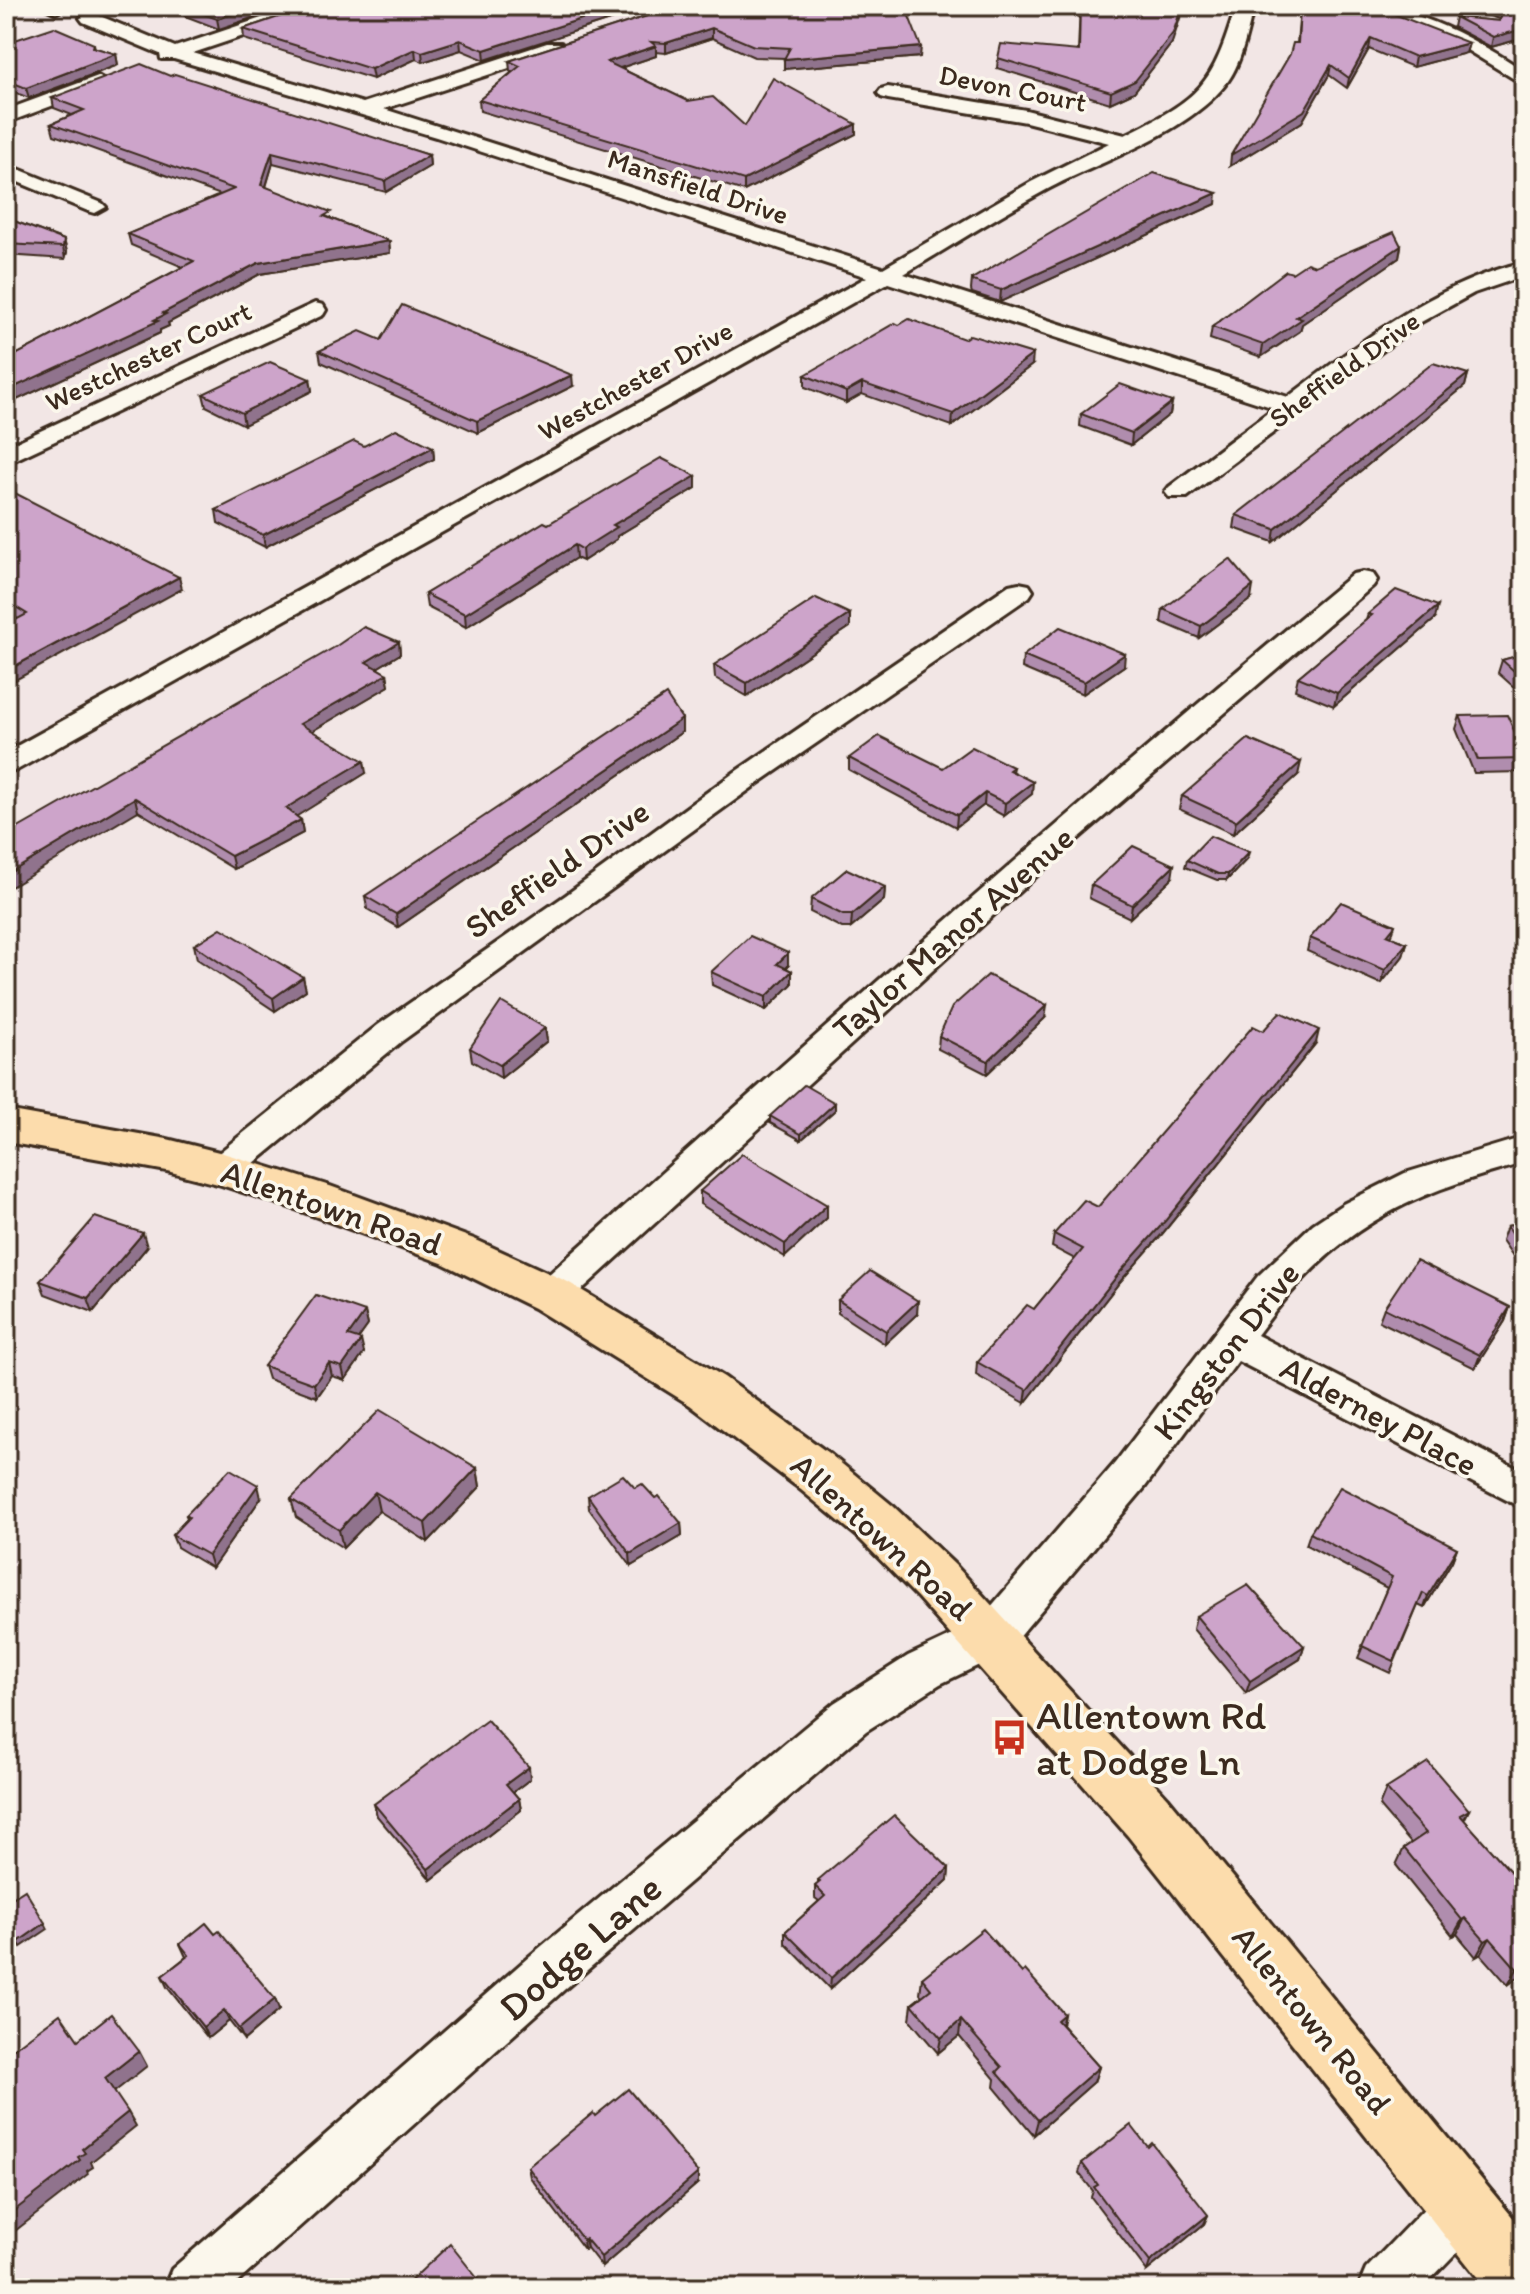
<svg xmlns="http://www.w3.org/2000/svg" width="1530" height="2294" font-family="Itim,sans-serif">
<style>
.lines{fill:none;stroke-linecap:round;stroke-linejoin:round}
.minor-casing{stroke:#3b2a1e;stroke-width:6}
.primary-casing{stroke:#3b2a1e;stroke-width:6}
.minor{fill:#fbf7ec;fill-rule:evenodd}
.primary{fill:#fcdcac;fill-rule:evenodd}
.wall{fill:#b08dae;stroke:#3b2a1e;stroke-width:2}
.shaded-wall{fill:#90738d;stroke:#3b2a1e;stroke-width:2}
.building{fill:#cda4ca;stroke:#3b2a1e;stroke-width:2}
.labels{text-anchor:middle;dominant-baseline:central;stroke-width:7;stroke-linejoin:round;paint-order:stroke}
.far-street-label{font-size:28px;fill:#3b2a1e;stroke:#fbf7ec}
.street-label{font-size:34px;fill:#3b2a1e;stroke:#fbf7ec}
.near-poi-label{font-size:40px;fill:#3b2a1e;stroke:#fbf7ec;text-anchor:start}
.near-street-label{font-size:40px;fill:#3b2a1e;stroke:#fbf7ec}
</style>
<rect width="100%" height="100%" fill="#f2e6e5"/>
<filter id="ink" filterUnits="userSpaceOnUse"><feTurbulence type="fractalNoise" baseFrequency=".0125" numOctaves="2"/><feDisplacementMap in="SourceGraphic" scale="16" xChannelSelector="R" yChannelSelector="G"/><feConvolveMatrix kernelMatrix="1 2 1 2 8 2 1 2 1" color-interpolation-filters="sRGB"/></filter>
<g filter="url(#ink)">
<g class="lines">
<defs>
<g id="minor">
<polygon points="41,6 64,6 65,8 56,13"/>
<path d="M297,6H324L321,10L193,53L363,103L547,43H561L563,47L561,51L384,109L883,268L1031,182L1109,143L1026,122L888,99L881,97L878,93L881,89L888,87L1026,110L1125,135C1201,97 1212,87 1236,6H1254C1247,30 1243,60 1228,81C1190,133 1102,160 1046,190C998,216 951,246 904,274L1288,397C1362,341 1432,285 1524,262V276L1474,293L1421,322L1187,497H1169L1165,492L1169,487L1274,408L888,283L17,770L6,773V752L867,277L436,137L174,59H161L160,54L83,22L80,18L89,13L95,14L175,47Z"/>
<path d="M1361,6C1416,6 1479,41 1524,71V85L1467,50L1364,10Z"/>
<polygon points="98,76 108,82 105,86 6,123 6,110"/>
<polygon points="6,164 102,203 106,207 95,213 88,211 6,177"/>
<polygon points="315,303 323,305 326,310 323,315 6,464 6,447"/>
<path d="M1363,572L1373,574L1377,580L1373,586L1065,850L565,1305L551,1310L537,1305L532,1295L537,1285C806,1043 1075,804 1353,574Z"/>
<polygon points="1019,583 1029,585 1033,591 1029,597 757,784 402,1041 236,1178 223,1182 210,1178 205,1169 210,1160 378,1025 566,895 735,772 1009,585"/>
<path d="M1524,1137V1163C1399,1197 1335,1229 1257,1335L1524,1472V1509L1238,1361L1145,1487L1006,1652L940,1684L866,1731L565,1989L231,2288H164L172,2269L531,1955L834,1703L908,1656L976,1624L1115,1463L1258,1276L1313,1224L1343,1204L1405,1173Z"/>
<polygon points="1463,2181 1482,2188 1489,2207 1482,2226 1422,2288 1358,2288 1366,2269 1444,2188"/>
</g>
<polygon id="primary" points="6,1110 167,1139 223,1153 330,1186 474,1239 568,1282 724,1377 831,1455 893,1506 956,1566 1168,1798 1524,2231 1524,2288 1486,2288 1128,1836 918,1598 857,1536 795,1485 690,1405 534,1308 442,1263 298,1210 218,1184 167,1171 6,1142"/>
</defs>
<use href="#minor" class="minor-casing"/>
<use href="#primary" class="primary-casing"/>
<use href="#minor" class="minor"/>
<use href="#primary" class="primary"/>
</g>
<g class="wall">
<polygon points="171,6 288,6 219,29 172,11"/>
<polygon points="311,6 653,6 485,60 461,50 423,62 416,59 373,79 244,39 243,29"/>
<polygon points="678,6 920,57 784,69 785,58 754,57 712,38 666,53 656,52 656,56 620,68 688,101 745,126 856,124 856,134 744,191 480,111 479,100 512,72 510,71 509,61"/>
<polygon points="1080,6 1172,43 1134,92 1110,103 997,68 998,58 1078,51"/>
<polygon points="1459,6 1524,6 1524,38 1491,47 1453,27 1455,17 1499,21 1499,19"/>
<polygon points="1300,10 1469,43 1466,53 1413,67 1369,49 1347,88 1329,75 1302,122 1230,166 1297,43"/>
<polygon points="6,43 94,44 95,48 116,54 118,65 29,98 6,89"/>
<polygon points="170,76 429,155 430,166 386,192 273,163 266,187 332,219 389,241 390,253 260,274 168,323 169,326 160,330 160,333 6,405 6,360 183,267 131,245 128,234 221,195 54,135 51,124 72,115 54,108 52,98"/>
<polygon points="1216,204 1000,302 972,293 971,290 972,279"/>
<polygon points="6,218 64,240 67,252 65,259 6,255"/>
<polygon points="1401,246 1399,258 1302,324 1300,331 1261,357 1210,339 1212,327 1292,273 1315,266"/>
<polygon points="381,340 573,386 478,433 321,362 319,351"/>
<polygon points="1032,365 952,426 862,394 846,403 805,387 805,375"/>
<polygon points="1468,374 1465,386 1273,542 1234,528 1236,515"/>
<polygon points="310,379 312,391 244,425 206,406 203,394"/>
<polygon points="1172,402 1170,414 1131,445 1080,426 1081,414"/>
<polygon points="433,447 434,459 265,547 218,523 216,510"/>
<polygon points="696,476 696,488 617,536 617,539 583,561 576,558 466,627 427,607 425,594 548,524"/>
<polygon points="6,490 182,589 18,619 6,611"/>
<polygon points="1524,545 1524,567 1514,563 1517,552"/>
<polygon points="1251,599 1199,638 1161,622 1163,609"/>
<polygon points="850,614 850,627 747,696 715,678 714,665"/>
<polygon points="1368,614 1435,619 1334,706 1295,690 1298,677 1366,620"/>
<polygon points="399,642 400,654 377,668 387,674 389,686 312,731 366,773 296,816 301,820 303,833 234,869 138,811 6,835"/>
<polygon points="1524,654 1524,696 1498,673 1502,660"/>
<polygon points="1023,656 1124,666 1083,694 1022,668"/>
<polygon points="1460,716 1524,752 1523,772 1474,773 1456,729"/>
<polygon points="682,719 682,732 398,927 367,909 365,896"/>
<polygon points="849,758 943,768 1013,767 1012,772 1032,794 1004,816 984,805 956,827 849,770"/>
<polygon points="1298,775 1233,834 1179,809 1182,796"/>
<polygon points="1247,859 1227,880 1217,880 1185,867 1187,860"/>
<polygon points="1172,878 1130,918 1089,898 1091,885"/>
<polygon points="885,887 884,900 851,928 842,928 810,912 811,899"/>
<polygon points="1392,937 1407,943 1403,956 1381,984 1307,951 1310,938"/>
<polygon points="194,945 303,977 306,990 275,1011 197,959"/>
<polygon points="788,966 786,968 792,971 792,984 766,1010 712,985 711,972"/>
<polygon points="1045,1018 987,1074 938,1049 939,1036"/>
<polygon points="545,1028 547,1041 501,1078 472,1061 470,1048"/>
<polygon points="1263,1031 1316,1043 1163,1233 1119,1283 1025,1403 976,1375 977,1362 1034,1309 1075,1259 1052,1247 1054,1234 1098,1207"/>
<polygon points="835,1103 835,1110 801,1140 770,1123 770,1116"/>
<polygon points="700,1191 827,1205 827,1218 785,1257 700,1204"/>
<polygon points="1524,1223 1524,1272 1502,1240 1507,1226"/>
<polygon points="147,1247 93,1312 45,1294 40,1281"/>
<polygon points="838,1300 917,1314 885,1344 838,1313"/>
<polygon points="1510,1307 1505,1321 1475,1368 1379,1321 1384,1308"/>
<polygon points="365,1312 368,1325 358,1339 364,1353 345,1380 332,1376 317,1397 268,1379 264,1366"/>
<polygon points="477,1468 480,1487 428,1542 379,1511 343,1548 296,1517 291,1499"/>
<polygon points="588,1496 655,1498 681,1523 682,1536 631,1566 589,1509"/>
<polygon points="261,1498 212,1568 177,1547 172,1535 187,1519 186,1515"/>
<polygon points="1310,1533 1457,1548 1452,1561 1424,1608 1418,1605 1390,1673 1358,1658 1387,1588 1306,1545"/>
<polygon points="1196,1616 1304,1646 1300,1659 1246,1693 1193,1629"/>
<polygon points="530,1779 513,1792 519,1799 521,1810 431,1880 377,1816 374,1804"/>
<polygon points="1386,1789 1469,1810 1464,1820 1524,1887 1524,1973 1508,1985 1481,1954 1476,1957 1457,1934 1453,1936 1396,1865 1404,1848 1411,1843 1379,1806"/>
<polygon points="949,1868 948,1880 830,1989 785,1943 785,1932 819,1901 815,1898 815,1886 818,1884 818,1880"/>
<polygon points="215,1934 275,1999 279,2010 244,2040 229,2021 208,2038 167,1987 162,1976 186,1957 180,1944"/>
<polygon points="1022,1973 1064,2014 1062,2025 1099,2067 1094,2082 1034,2135 994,2087 995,2079 959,2036 938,2053 910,2020 912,2004 922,1996 920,1994 922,1978"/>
<polygon points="595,2116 698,2183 602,2267 587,2248 584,2249 530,2177 528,2167"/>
<polygon points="1148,2147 1208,2215 1204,2224 1147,2271 1091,2197 1093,2191 1079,2173 1082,2163"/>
</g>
<g class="shaded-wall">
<polygon points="257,6 288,6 219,29 217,19"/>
<polygon points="622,6 653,6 485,60 484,50"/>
<polygon points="1182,6 1184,6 1172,43 1134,92 1110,103 1111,92"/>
<polygon points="712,28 712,38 666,53 666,43"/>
<polygon points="1524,29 1524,38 1491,47 1493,37"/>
<polygon points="1371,38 1369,49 1347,88 1349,78"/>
<polygon points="460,40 461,50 423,62 422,52"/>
<polygon points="1469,43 1466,53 1413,67 1415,57"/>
<polygon points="656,46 656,56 608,72 607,62"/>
<polygon points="921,47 920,57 784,69 784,59"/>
<polygon points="415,49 416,59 373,79 371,69"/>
<polygon points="116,54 118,65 29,98 26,88"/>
<polygon points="1331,65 1329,75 1302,122 1230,166 1231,155"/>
<polygon points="856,124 856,134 744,191 744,180"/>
<polygon points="272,152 273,163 263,196 261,185"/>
<polygon points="429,155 430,166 386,192 385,181"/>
<polygon points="1217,193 1216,204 1000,302 1001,290"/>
<polygon points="64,240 67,252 65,259 63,247"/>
<polygon points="389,241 390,253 260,274 168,323 169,326 160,330 160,333 6,405 6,391 154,320 163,313 258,263"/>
<polygon points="1401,246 1399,258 1302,324 1300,331 1261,357 1263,345 1296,317"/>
<polygon points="1033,354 1032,365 952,426 953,414"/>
<polygon points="1468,374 1465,386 1273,542 1275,529"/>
<polygon points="572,375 573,386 478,433 477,421"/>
<polygon points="310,379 312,391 244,425 242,413"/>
<polygon points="862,383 862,394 846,403 846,392"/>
<polygon points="1172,402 1170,414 1131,445 1132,433"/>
<polygon points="433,447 434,459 265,547 263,535"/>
<polygon points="696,476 696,488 617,536 617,539 583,561 582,549 613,525"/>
<polygon points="575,545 576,558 466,627 465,614"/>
<polygon points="179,577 182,589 6,685 6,671"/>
<polygon points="1253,586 1251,599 1199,638 1201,626"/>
<polygon points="1438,606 1435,619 1334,706 1337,693"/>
<polygon points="850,614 850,627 747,696 747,683"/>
<polygon points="399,642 400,654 367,674 366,662"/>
<polygon points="1125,654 1124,666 1083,694 1084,682"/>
<polygon points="387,674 389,686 302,737 300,724"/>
<polygon points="682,719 682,732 398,927 396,914"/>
<polygon points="364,761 366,773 289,821 286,808"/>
<polygon points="1301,762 1298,775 1233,834 1236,821"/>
<polygon points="1033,782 1032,794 1004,816 1005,803"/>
<polygon points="985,793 984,805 956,827 957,815"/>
<polygon points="135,798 138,811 6,890 6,875"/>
<polygon points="301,820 303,833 234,869 231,856"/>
<polygon points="1249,852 1247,859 1227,880 1228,874"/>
<polygon points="1174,865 1172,878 1130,918 1132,905"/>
<polygon points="885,887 884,900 851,928 852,915"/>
<polygon points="1395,925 1391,938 1387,935"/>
<polygon points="1407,943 1403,956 1381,984 1385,970"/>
<polygon points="788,953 788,966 777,977 777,964"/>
<polygon points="792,971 792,984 766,1010 766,997"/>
<polygon points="303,977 306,990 275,1011 273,998"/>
<polygon points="1047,1005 1045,1018 987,1074 988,1061"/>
<polygon points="545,1028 547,1041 501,1078 500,1065"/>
<polygon points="1319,1030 1316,1043 1163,1233 1119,1283 1025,1403 1027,1390 1121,1271"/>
<polygon points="835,1103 835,1110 801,1140 801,1134"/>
<polygon points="827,1205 827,1218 785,1257 785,1244"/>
<polygon points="143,1233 147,1247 93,1312 88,1298"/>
<polygon points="918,1301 917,1314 885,1344 886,1331"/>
<polygon points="1510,1307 1505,1321 1475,1368 1480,1355"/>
<polygon points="365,1312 368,1325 351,1349 348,1336"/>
<polygon points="361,1340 364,1353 345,1380 342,1367"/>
<polygon points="329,1363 332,1376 317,1397 314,1384"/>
<polygon points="477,1468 480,1487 428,1542 425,1523"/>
<polygon points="258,1485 261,1498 212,1568 208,1555"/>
<polygon points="375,1492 379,1511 343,1548 339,1530"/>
<polygon points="681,1523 682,1536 631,1566 630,1554"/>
<polygon points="1457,1548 1452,1561 1424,1608 1428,1596"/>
<polygon points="1304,1646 1300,1659 1246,1693 1250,1681"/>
<polygon points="529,1767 530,1779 508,1796 506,1784"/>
<polygon points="519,1799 521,1810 431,1880 428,1869"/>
<polygon points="1469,1810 1460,1827 1460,1815"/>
<polygon points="949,1868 948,1880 830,1989 831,1978"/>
<polygon points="1465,1918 1457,1934 1453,1936 1462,1920"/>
<polygon points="45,1923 48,1929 21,1947 18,1942"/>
<polygon points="16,1938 19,1944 6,1952 6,1944"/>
<polygon points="1490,1938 1481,1954 1476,1957 1485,1941"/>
<polygon points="1524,1963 1524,1973 1508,1985 1517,1969"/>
<polygon points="275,1999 279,2010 244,2040 239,2029"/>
<polygon points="224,2010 229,2021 208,2038 203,2027"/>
<polygon points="1064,2014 1060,2030 1057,2020"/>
<polygon points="961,2020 959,2036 938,2053 941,2038"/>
<polygon points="139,2051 147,2066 113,2093 105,2078"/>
<polygon points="1099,2067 1094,2082 1034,2135 1038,2120"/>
<polygon points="128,2112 136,2126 91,2162 93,2167 87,2171 88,2174 6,2238 6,2217 78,2157 82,2149"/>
<polygon points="698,2173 698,2183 602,2267 601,2257"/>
<polygon points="1208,2215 1204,2224 1147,2271 1150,2262"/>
<polygon points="585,2238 587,2248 584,2249 583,2240"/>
</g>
<g class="building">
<polygon points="182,6 257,6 217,19"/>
<polygon points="311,6 622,6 484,50 460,40 422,52 415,49 371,69 243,29"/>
<polygon points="678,6 905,6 921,47 784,59 790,48 754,46 712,28 666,43 651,42 656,46 607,62 688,101 713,97 745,126 773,78 856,124 744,180 479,100 520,66 509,61"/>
<polygon points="1080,6 1182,6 1173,33 1135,81 1111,92 998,58 1001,44 1079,51"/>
<polygon points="1303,6 1389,12 1469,43 1415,57 1371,38 1349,78 1331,65 1304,111 1231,155 1290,54 1293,43 1298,43 1300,10 1303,10"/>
<polygon points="1492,6 1524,6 1524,29 1493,37 1455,17 1499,21 1502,9"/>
<polygon points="54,27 94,44 93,47 116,54 26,88 6,80 6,43"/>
<polygon points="141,64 170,76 175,74 429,155 385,181 272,152 261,185 331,212 324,216 389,241 258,263 163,313 166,314 154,320 158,321 6,391 6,360 194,261 128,234 234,189 51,124 84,110 52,98"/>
<polygon points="1154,173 1217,193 1001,290 973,281 972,279"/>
<polygon points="6,218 64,240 63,247 6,244"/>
<polygon points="1394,232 1401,246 1296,317 1302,319 1263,345 1212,327 1286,271 1292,273 1307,263 1315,266"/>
<polygon points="402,305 572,375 477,421 319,351 360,331 381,340"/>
<polygon points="909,319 964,339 970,335 1033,354 953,414 862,383 846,392 805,375 895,323 899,325"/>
<polygon points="270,362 310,379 242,413 203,394"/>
<polygon points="1433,363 1468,374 1275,529 1236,515"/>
<polygon points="1120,384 1172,402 1132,433 1081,414"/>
<polygon points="396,429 433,447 263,535 216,510 354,441 364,446"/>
<polygon points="661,458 696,476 613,525 617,527 582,549 575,545 465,614 425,594 544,522 548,524"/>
<polygon points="7,489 179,577 6,671 6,625 27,614 6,601 6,490"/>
<polygon points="1524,545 1524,554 1517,552"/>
<polygon points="1230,559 1253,586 1201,626 1163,609"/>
<polygon points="1396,590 1438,606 1337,693 1298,677 1372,615 1368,614"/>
<polygon points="816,598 850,614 747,683 714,665"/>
<polygon points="364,627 399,642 366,662 387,674 300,724 364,761 286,808 301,820 231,856 135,798 6,875 6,835 335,647"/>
<polygon points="1060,627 1125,654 1084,682 1023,656"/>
<polygon points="1524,654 1524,680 1502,660"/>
<polygon points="666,695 682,719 396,914 365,896"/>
<polygon points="1507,715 1524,752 1524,759 1478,760 1460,716"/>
<polygon points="879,736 943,768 972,747 1013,767 1009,770 1033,782 1005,803 985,793 957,815 849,758"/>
<polygon points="1248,739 1301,762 1236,821 1182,796"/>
<polygon points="1210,836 1249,852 1228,874 1218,874 1187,860"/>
<polygon points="1133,846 1174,865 1132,905 1091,885"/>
<polygon points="847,869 885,887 852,915 843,915 811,899"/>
<polygon points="1341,902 1395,925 1387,935 1407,943 1385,970 1310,938"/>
<polygon points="221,928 303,977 273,998 194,945"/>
<polygon points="750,936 788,953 777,964 792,971 766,997 711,972"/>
<polygon points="988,975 1047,1005 988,1061 939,1036 952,1007"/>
<polygon points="501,1002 545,1028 500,1065 470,1048"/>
<polygon points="1280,1012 1319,1030 1166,1220 1121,1271 1027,1390 977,1362 1027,1305 1034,1309 1083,1249 1054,1234 1084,1200 1098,1207 1253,1026 1263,1031"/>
<polygon points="804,1085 835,1103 801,1134 770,1116"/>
<polygon points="742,1154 827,1205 785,1244 700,1191"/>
<polygon points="95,1217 143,1233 88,1298 40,1281"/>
<polygon points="1524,1223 1524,1251 1507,1226"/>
<polygon points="1416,1260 1510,1307 1480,1355 1384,1308"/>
<polygon points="870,1271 918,1301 886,1331 838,1300"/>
<polygon points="316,1295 365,1312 348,1336 361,1340 342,1367 329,1363 314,1384 264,1366"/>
<polygon points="380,1410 477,1468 425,1523 375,1492 339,1530 291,1499"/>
<polygon points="230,1469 258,1485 208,1555 172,1535 189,1517 186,1515"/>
<polygon points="623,1475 635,1488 642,1484 655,1498 659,1496 681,1523 630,1554 588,1496"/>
<polygon points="1340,1487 1457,1548 1428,1596 1423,1593 1394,1661 1362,1646 1392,1577 1310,1533"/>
<polygon points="1248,1585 1304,1646 1250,1681 1196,1616"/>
<polygon points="487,1720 529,1767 506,1784 519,1799 428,1869 374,1804"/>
<polygon points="1428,1762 1469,1810 1460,1815 1524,1887 1524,1963 1517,1969 1490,1938 1485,1941 1465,1918 1462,1920 1404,1848 1426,1833 1386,1789"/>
<polygon points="894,1815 949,1868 831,1978 785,1932 825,1896 815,1886 820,1882 818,1880"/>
<polygon points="25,1890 45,1923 18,1942 16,1938 6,1944 6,1902"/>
<polygon points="206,1923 215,1934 219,1931 275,1999 239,2029 224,2010 203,2027 162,1976 189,1955 180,1944"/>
<polygon points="983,1929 1022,1973 1025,1970 1064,2014 1057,2020 1099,2067 1038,2120 997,2072 1002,2067 961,2020 941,2038 912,2004 931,1989 922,1978"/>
<polygon points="60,2014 78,2040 111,2014 139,2051 105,2078 128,2112 82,2149 85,2153 78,2157 80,2160 6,2217 6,2114 14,2108 6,2097 6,2054"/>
<polygon points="628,2089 698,2173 601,2257 585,2238 583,2240 528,2167 593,2113 595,2116"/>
<polygon points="1131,2125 1148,2147 1152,2143 1208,2215 1150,2262 1094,2187 1098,2185 1082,2163"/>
<polygon points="450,2244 485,2288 403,2288"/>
</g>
</g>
<defs>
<symbol id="bus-bare" viewBox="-9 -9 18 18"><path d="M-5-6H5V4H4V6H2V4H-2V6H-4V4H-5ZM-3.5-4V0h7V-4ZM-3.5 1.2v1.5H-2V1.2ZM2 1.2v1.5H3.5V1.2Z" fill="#c8321e" stroke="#fbf7ec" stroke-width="2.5" paint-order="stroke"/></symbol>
</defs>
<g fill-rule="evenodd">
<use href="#bus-bare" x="984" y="1712" width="51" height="51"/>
</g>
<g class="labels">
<g class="far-street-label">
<text transform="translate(1013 88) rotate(11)">Devon Court</text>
<text transform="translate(698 186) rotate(18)">Mansfield Drive</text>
<text transform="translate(148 356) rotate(-25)">Westchester Court</text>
<text transform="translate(1344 369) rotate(-36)">Sheffield Drive</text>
<text transform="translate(635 380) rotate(-29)">Westchester Drive</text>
</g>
<g class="street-label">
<text transform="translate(557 869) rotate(-35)">Sheffield Drive</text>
<text transform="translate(953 933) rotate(-41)">Taylor Manor Avenue</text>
<text transform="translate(332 1208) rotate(19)">Allentown Road</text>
<text transform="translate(1226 1351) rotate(-52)">Kingston Drive</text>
<text transform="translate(1379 1416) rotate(28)">Alderney Place</text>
<text transform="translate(882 1537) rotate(42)">Allentown Road</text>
<text transform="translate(1312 2020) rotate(51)">Allentown Road</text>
</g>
<g class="near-poi-label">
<text x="1036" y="1715">Allentown Rd<tspan x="1036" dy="46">at Dodge Ln</tspan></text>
</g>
<g class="near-street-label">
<text transform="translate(580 1947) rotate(-41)">Dodge Lane</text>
</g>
</g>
<rect width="1530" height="2294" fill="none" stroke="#fbf7ec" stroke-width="32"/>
<rect x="16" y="16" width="1498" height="2262" fill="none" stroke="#3b2a1e" stroke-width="3" filter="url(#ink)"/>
</svg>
